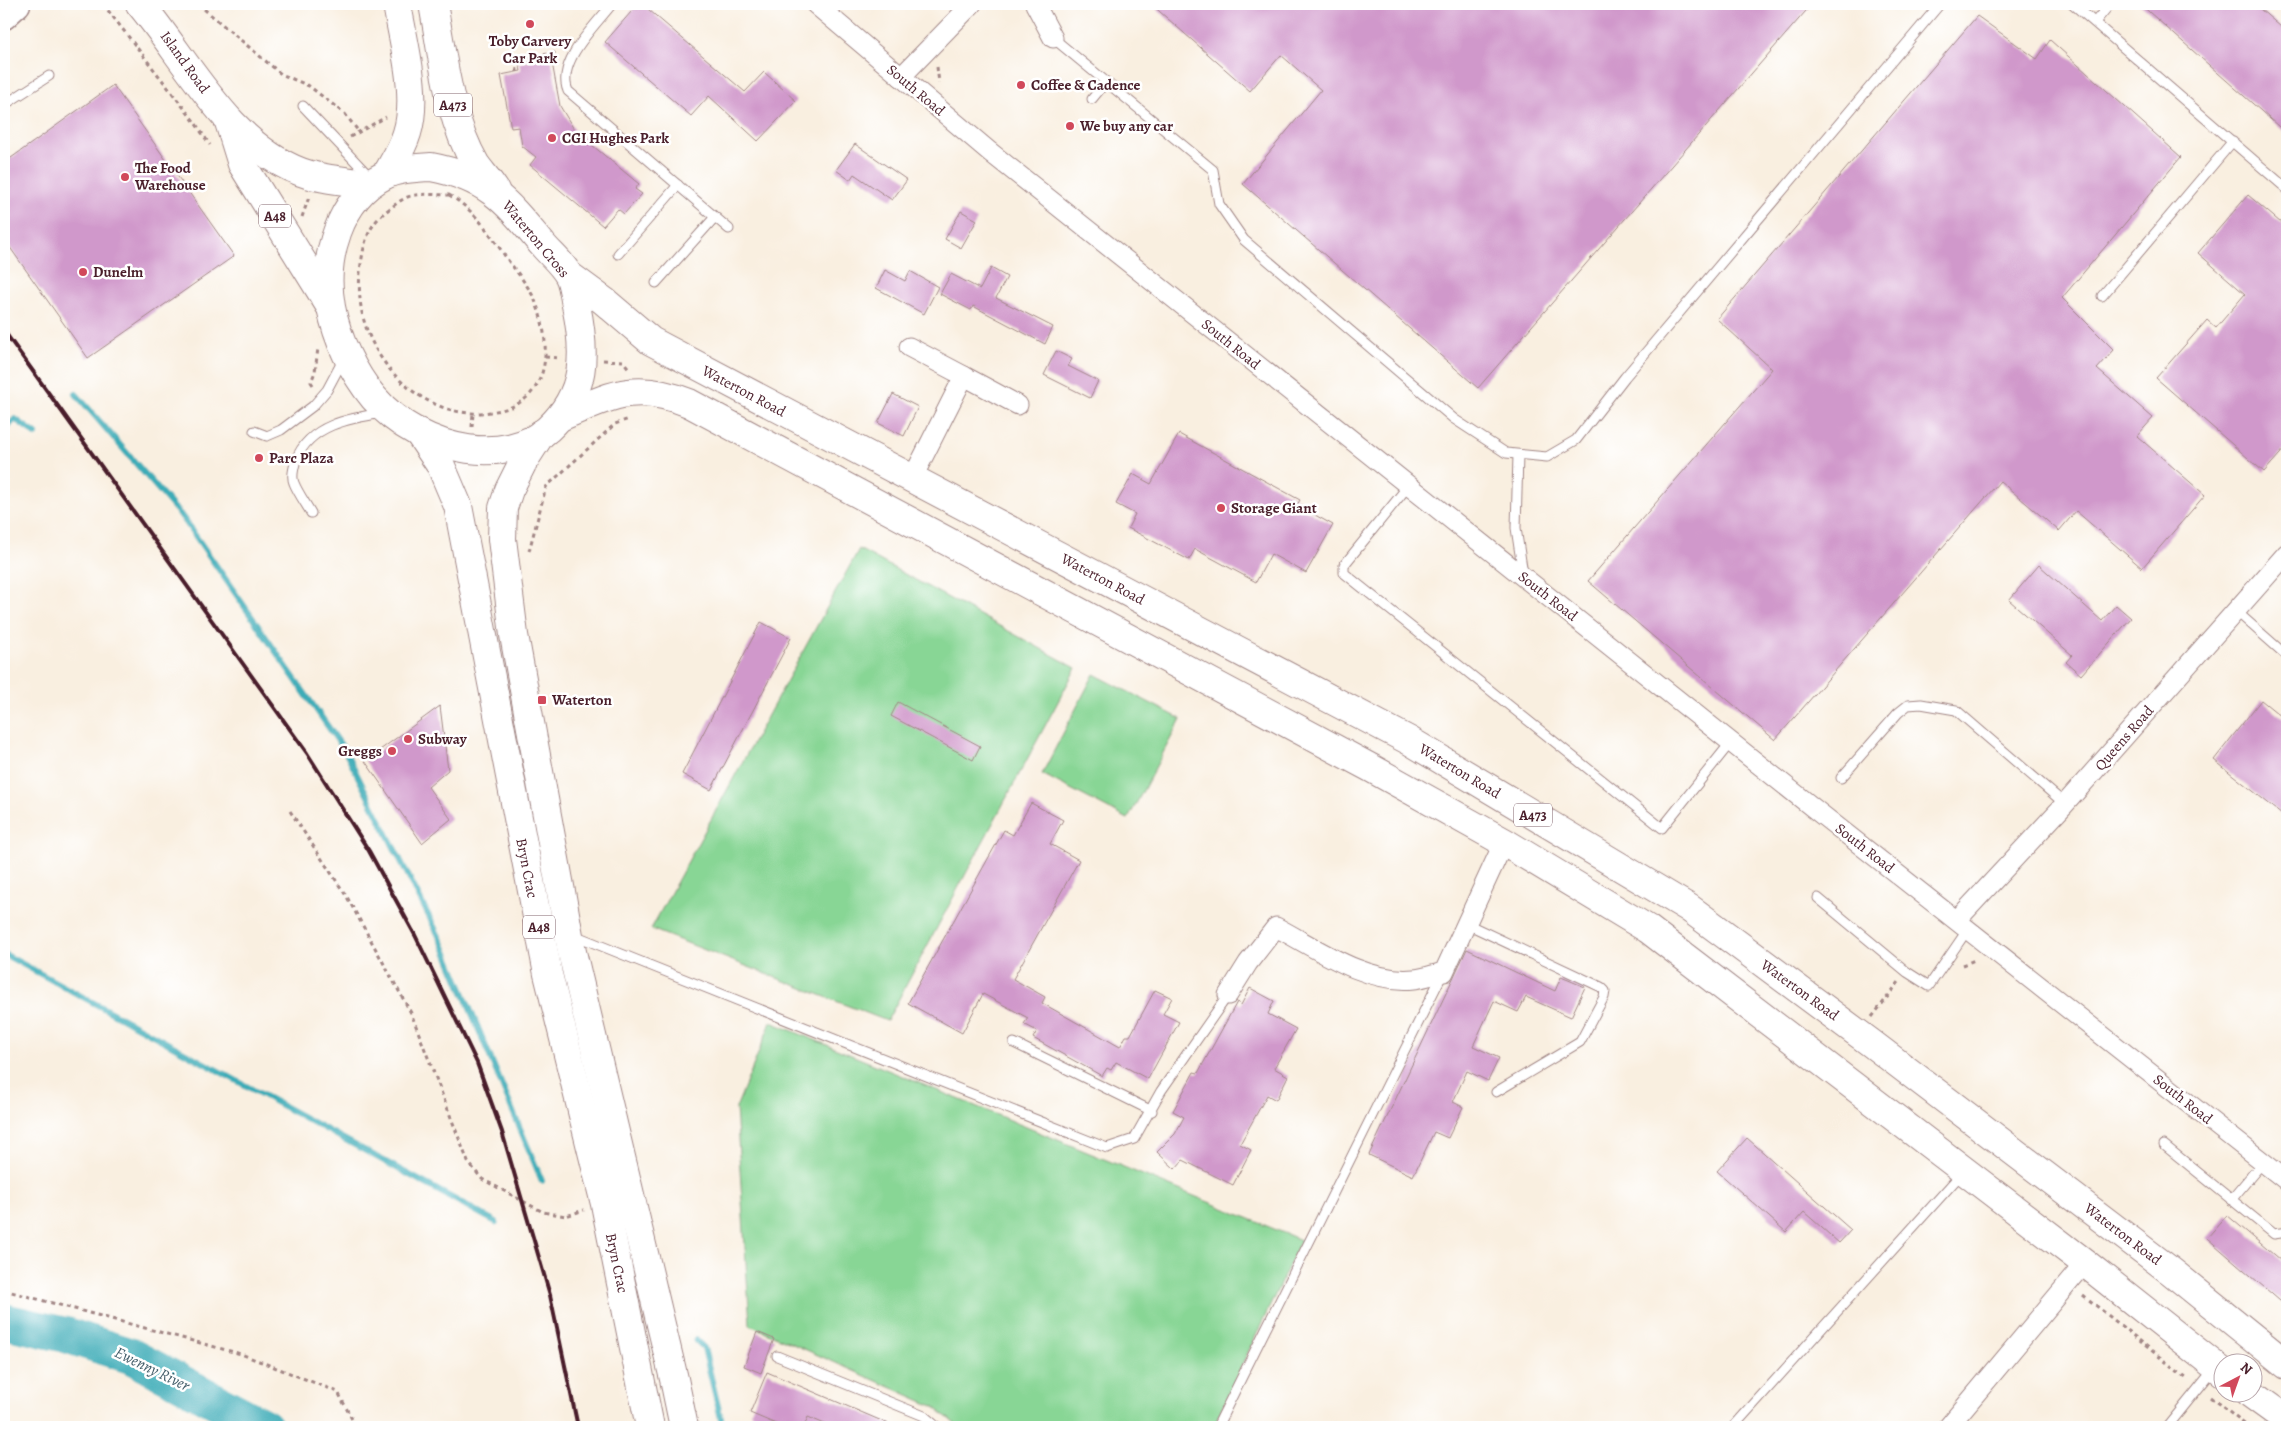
<svg xmlns="http://www.w3.org/2000/svg" width="2291" height="1431" font-family="Alegreya,serif">
<style>
.green{fill:#88d695;stroke:#697a60}
.lines{fill:none;stroke-linecap:round;stroke-linejoin:round}
.stream{stroke:#3cacb7;stroke-width:6}
.river{stroke:#3cacb7;stroke-width:36}
.building{fill:#d098cb}
.lane-casing{stroke:#a28786;stroke-width:11}
.street-casing{stroke:#a28786;stroke-width:21}
.secondary-casing{stroke:#a28786;stroke-width:29}
.primary-casing{stroke:#a28786;stroke-width:30}
.path{stroke:#a28786;stroke-width:3;stroke-dasharray:4 4;stroke-linecap:butt}
.lane{stroke:#fff;stroke-width:9}
.street{stroke:#fff;stroke-width:19}
.secondary{stroke:#fff;stroke-width:26}
.primary{stroke:#fff;stroke-width:28}
.rail{stroke:#4a1f2b;stroke-width:4}
.poi-dot{fill:#d1495b;stroke:#fff;stroke-width:2}
.labels{text-anchor:middle;dominant-baseline:central;stroke-width:5;stroke-linejoin:round;paint-order:stroke}
.shield{fill:#fff;stroke:#80626b;stroke-width:1}
.shield-label{font-size:14px;font-weight:bold;fill:#4a1f2b}
.poi-label{font-size:15px;font-weight:bold;fill:#4a1f2b;stroke:#fff;text-anchor:start}
.street-label{font-size:15px;fill:#4a1f2b;stroke:#fff}
.water-label{font-size:16px;font-style:italic;fill:#445e6a;stroke:#fff}
</style>
<rect width="100%" height="100%" fill="#fff"/>
<filter id="ink" filterUnits="userSpaceOnUse"><feTurbulence type="fractalNoise" baseFrequency=".02" numOctaves="2"/><feDisplacementMap in="SourceGraphic" scale="10" xChannelSelector="R" yChannelSelector="G"/><feConvolveMatrix kernelMatrix="1 2 1 2 8 2 1 2 1" color-interpolation-filters="sRGB"/></filter>
<filter id="wash" filterUnits="userSpaceOnUse"><feTurbulence type="fractalNoise" baseFrequency=".0096" numOctaves="4" result="noise"/><feDisplacementMap in="SourceGraphic" scale="20" xChannelSelector="R" yChannelSelector="G"/><feGaussianBlur stdDeviation="1.12" result="paint"/><feColorMatrix in="noise" values="0 0 0 0 0 0 0 0 0 0 0 0 0 0 0 0 0 1.4 0 .05"/><feComposite in="paint" operator="in"/></filter>
<g filter="url(#wash)">
<rect width="100%" height="100%" fill="#f9efe0"/>
<g class="green">
<polygon points="859,549 1076,668 887,1021 651,929"/>
<polygon points="1094,674 1181,719 1128,819 1042,774"/>
<polygon points="771,1022 1301,1240 1213,1427 959,1427 933,1406 750,1325 736,1108"/>
</g>
<g class="lines">
<g class="stream">
<polyline points="76,394 183,518 345,751 443,944 542,1181"/>
<polyline points="4,431 15,419 36,434"/>
<polyline points="4,954 496,1222"/>
<polyline points="696,1340 704,1348 723,1427"/>
</g>
<polyline class="river" points="4,1321 66,1335 131,1356 265,1427"/>
</g>
<g id="blocks">
<g class="building">
<polygon points="638,4 642,4 745,92 764,72 796,101 758,141 709,96 691,116 605,42"/>
<polygon points="1151,4 1812,4 1478,388 1243,184 1321,90 1281,55 1250,91"/>
<polygon points="2140,4 2254,4 2287,32 2287,134"/>
<polygon points="1977,16 2037,59 2050,40 2181,157 2062,298 2114,350 2097,369 2153,418 2137,436 2205,495 2142,568 2076,511 2059,531 2000,481 1775,740 1588,581 1772,369 1717,319"/>
<polygon points="551,57 560,106 575,131 639,184 635,189 642,194 624,214 618,209 603,226 530,165 536,157 522,146 519,127 511,128 501,75 521,71 519,63"/>
<polygon points="113,85 234,256 88,358 4,239 4,163"/>
<polygon points="855,144 907,180 892,200 854,174 850,180 836,170"/>
<polygon points="2248,195 2287,228 2287,446 2264,472 2156,378 2207,320 2216,328 2245,294 2198,253"/>
<polygon points="961,211 977,220 961,248 945,239"/>
<polygon points="991,268 1007,277 996,298 1053,327 1045,344 973,306 971,310 940,294 951,274 980,289"/>
<polygon points="885,270 905,281 910,271 938,287 924,314 876,288"/>
<polygon points="1056,351 1072,359 1068,366 1098,381 1090,398 1044,375"/>
<polygon points="893,394 918,407 904,436 878,423"/>
<polygon points="1179,434 1300,500 1297,505 1333,525 1306,573 1271,554 1256,582 1195,549 1189,560 1128,528 1135,514 1116,504 1133,474 1151,484"/>
<polygon points="2039,565 2102,621 2116,605 2131,618 2081,675 2066,662 2072,655 2009,600"/>
<polygon points="761,622 791,638 711,790 682,774"/>
<polygon points="2261,700 2287,721 2287,818 2214,760"/>
<polygon points="898,702 980,746 973,760 891,716"/>
<polygon points="440,706 448,770 428,787 451,819 422,843 365,761"/>
<polygon points="1031,803 1063,820 1050,844 1079,860 1013,979 1045,997 1042,1003 1120,1047 1126,1036 1130,1036 1155,990 1172,998 1163,1014 1179,1022 1148,1079 1116,1062 1111,1070 1107,1068 1102,1076 1033,1038 1037,1031 1024,1024 1028,1018 983,994 962,1033 908,1003 1004,830 1013,835"/>
<polygon points="1467,949 1555,991 1561,977 1585,987 1571,1017 1526,997 1518,1012 1494,1001 1473,1046 1499,1058 1488,1081 1467,1071 1453,1102 1463,1107 1448,1138 1434,1132 1413,1176 1369,1155"/>
<polygon points="1250,988 1274,1001 1268,1014 1296,1029 1274,1068 1288,1076 1276,1100 1267,1095 1240,1144 1251,1150 1233,1185 1183,1160 1175,1169 1157,1152 1175,1134 1184,1117 1173,1111 1194,1072 1198,1073 1237,1002 1241,1005"/>
<polygon points="1747,1138 1851,1230 1839,1243 1804,1212 1786,1232 1717,1171"/>
<polygon points="2227,1215 2287,1266 2287,1307 2207,1238"/>
<polygon points="757,1332 774,1339 761,1373 744,1366"/>
<polygon points="767,1372 896,1427 832,1427 808,1417 804,1427 783,1427 750,1413"/>
</g>
</g>
</g>
<g filter="url(#ink)">
<use href="#blocks" fill-opacity="0" stroke="#a28786" stroke-width="1"/>
<g class="lines">
<defs>
<g id="lane">
<path d="M612,4C595,26 556,62 568,91L729,229"/>
<polyline points="2073,4 2287,189"/>
<polyline points="2095,22 2110,4"/>
<polyline points="1053,38 1213,170 1219,204 1244,240 1454,419 1506,453 1547,457 1576,440 1625,377 1940,4"/>
<polyline points="1092,99 1106,82"/>
<polyline points="4,105 49,76"/>
<polyline points="303,106 371,178"/>
<polyline points="618,254 678,185"/>
<polyline points="656,283 715,217"/>
<polyline points="2102,296 2233,141"/>
<polyline points="254,431 267,436 281,430 313,406 327,390 343,360"/>
<polyline points="1518,455 1516,528 1523,574"/>
<polyline points="1409,485 1344,565 1344,573 1662,828 1731,742"/>
<path d="M311,513C306,504 298,493 294,483C291,476 294,467 296,460C309,425 350,418 383,413"/>
<polyline points="2236,611 2287,656"/>
<polyline points="1841,778 1898,713 1908,705 1921,704 1956,710 2065,804"/>
<polyline points="1818,898 1907,972 1929,986 1968,929"/>
<polyline points="1467,924 1601,987 1605,991 1604,997 1580,1042 1496,1092"/>
<polyline points="574,935 1107,1148 1134,1139 1161,1091 1228,995"/>
<polyline points="1014,1043 1152,1111"/>
<polyline points="2164,1145 2274,1234 2287,1232"/>
<polyline points="2231,1200 2263,1162"/>
<polyline points="777,1356 924,1416 937,1427"/>
<polyline points="1217,1427 1443,973"/>
<polyline points="1733,1427 1962,1173"/>
<polyline points="2167,1427 2214,1369"/>
</g>
<g id="street">
<polyline points="815,4 990,152 1821,814 2287,1181"/>
<polyline points="1035,4 1053,38"/>
<polyline points="901,77 972,4"/>
<polyline points="909,347 964,376"/>
<polyline points="912,479 964,376 1018,405"/>
<polyline points="1957,920 2065,804 2287,553"/>
<path d="M1228,995L1248,963L1276,927C1316,948 1366,984 1414,979C1424,978 1434,974 1444,972L1504,842"/>
<polyline points="1948,1427 2085,1263"/>
</g>
<polyline id="secondary" points="4,16 17,4"/>
<g id="primary">
<path d="M140,4C187,60 229,145 301,172C322,180 346,180 368,185"/>
<path d="M433,4C443,57 448,117 476,165C482,173 489,181 495,190"/>
<polyline points="229,122 242,164 330,306"/>
<path d="M431,167C489,178 506,201 542,244C550,254 563,264 569,276C573,284 574,296 576,305C586,353 587,393 548,429C527,448 495,453 468,449C433,444 397,425 374,398C353,373 337,339 331,307C322,259 339,198 385,175C398,168 416,168 431,167Z"/>
<path d="M387,174C394,161 403,147 407,133C419,95 403,42 397,4"/>
<polyline points="570,276 604,301 651,341 1410,741 1689,908 1871,1043 2172,1272 2287,1365"/>
<path d="M560,417C611,396 634,381 689,403L1371,768L1504,842L1648,929L2085,1263L2224,1373"/>
<polyline points="418,432 441,466 458,506 548,974 605,1204 650,1427"/>
<polyline points="541,434 523,462 509,490 503,508 502,539 514,635 572,952 674,1379 684,1427"/>
<polyline points="2251,1394 2287,1420"/>
</g>
</defs>
<use href="#lane" class="lane-casing"/>
<use href="#street" class="street-casing"/>
<use href="#secondary" class="secondary-casing"/>
<use href="#primary" class="primary-casing"/>
<g class="path">
<polyline points="103,4 194,121 210,145"/>
<polyline points="198,4 281,74 309,86 345,114 359,132"/>
<polyline points="937,67 939,83"/>
<polyline points="517,72 516,60 554,53 555,60"/>
<polyline points="350,137 386,117"/>
<path d="M449,195C475,210 491,235 507,259C516,271 526,283 533,296C548,328 555,382 519,403C510,409 501,410 490,412C434,421 381,376 365,324C359,305 358,284 361,264C365,238 369,223 392,207C397,203 405,197 411,196C423,193 437,195 449,195Z"/>
<polyline points="302,217 309,197"/>
<polyline points="545,357 560,358"/>
<polyline points="603,360 623,361 630,370"/>
<polyline points="313,385 311,382 315,372 318,348"/>
<polyline points="472,427 473,413"/>
<polyline points="529,551 546,487 615,424 629,419"/>
<polyline points="290,811 347,897 411,1013 468,1162 482,1179 543,1212 566,1216 584,1210"/>
<polyline points="1962,965 1975,960"/>
<polyline points="1872,1017 1899,982"/>
<polyline points="4,1290 241,1354 338,1392 356,1427"/>
<polyline points="2083,1295 2187,1379"/>
<polyline points="2210,1397 2248,1427"/>
</g>
<use href="#lane" class="lane"/>
<use href="#street" class="street"/>
<use href="#secondary" class="secondary"/>
<use href="#primary" class="primary"/>
<polyline class="rail" points="4,331 307,753 369,851 415,935 477,1063 502,1132 550,1295 578,1427"/>
</g>
</g>
<g class="poi-dot">
<circle cx="530" cy="24" r="5"/>
<circle cx="1021" cy="85" r="5"/>
<circle cx="1070" cy="126" r="5"/>
<circle cx="552" cy="138" r="5"/>
<circle cx="125" cy="177" r="5"/>
<circle cx="83" cy="272" r="5"/>
<circle cx="259" cy="458" r="5"/>
<circle cx="1221" cy="508" r="5"/>
<rect x="537" y="695" width="10" height="10" rx="2.5"/>
<circle cx="408" cy="739" r="5"/>
<circle cx="392" cy="751" r="5"/>
</g>
<g class="labels">
<g class="shield">
<rect x="434" y="93.5" width="38" height="23" rx="4"/>
<rect x="259" y="204.5" width="32" height="23" rx="4"/>
<rect x="1514" y="803.5" width="38" height="23" rx="4"/>
<rect x="523" y="915.5" width="32" height="23" rx="4"/>
</g>
<g class="shield-label">
<text x="453" y="105">A473</text>
<text x="275" y="216">A48</text>
<text x="1533" y="815">A473</text>
<text x="539" y="927">A48</text>
</g>
<g class="poi-label">
<text x="530" y="41" text-anchor="middle">Toby Carvery<tspan x="530" dy="17">Car Park</tspan></text>
<text x="1031" y="85">Coffee &amp; Cadence</text>
<text x="1080" y="126">We buy any car</text>
<text x="562" y="138">CGI Hughes Park</text>
<text x="135" y="168">The Food<tspan x="135" dy="17">Warehouse</tspan></text>
<text x="93" y="272">Dunelm</text>
<text x="269" y="458">Parc Plaza</text>
<text x="1231" y="508">Storage Giant</text>
<text x="552" y="700">Waterton</text>
<text x="418" y="739">Subway</text>
<text x="382" y="751" text-anchor="end">Greggs</text>
</g>
<g class="street-label">
<text transform="translate(185 62) rotate(54)">Island Road</text>
<text transform="translate(916 90) rotate(40)">South Road</text>
<text transform="translate(536 239) rotate(50)">Waterton Cross</text>
<text transform="translate(1231 344) rotate(39)">South Road</text>
<text transform="translate(744 391) rotate(28)">Waterton Road</text>
<text transform="translate(1103 579) rotate(28)">Waterton Road</text>
<text transform="translate(1548 596) rotate(38)">South Road</text>
<text transform="translate(2124 738) rotate(-49)">Queens Road</text>
<text transform="translate(1460 771) rotate(31)">Waterton Road</text>
<text transform="translate(1865 848) rotate(38)">South Road</text>
<text transform="translate(527 868) rotate(79)">Bryn Crac</text>
<text transform="translate(1800 990) rotate(36)">Waterton Road</text>
<text transform="translate(2183 1099) rotate(38)">South Road</text>
<text transform="translate(2123 1234) rotate(37)">Waterton Road</text>
<text transform="translate(617 1263) rotate(78)">Bryn Crac</text>
</g>
<g class="water-label">
<text transform="translate(152 1369) rotate(26)">Ewenny River</text>
</g>
</g>
<rect width="2291" height="1431" fill="none" stroke="#fff" stroke-width="20"/>
<g transform="translate(2238 1378) rotate(41)"><circle r="24" fill="#ffffff" stroke="#b7a5aa"/>
<path d="M0-4L9 19L0 12L-9 19Z" fill="#d1495b"/>
<text y="-8" font-size="14" font-weight="bold" text-anchor="middle" fill="#4a1f2b">N</text>
</g>
</svg>
